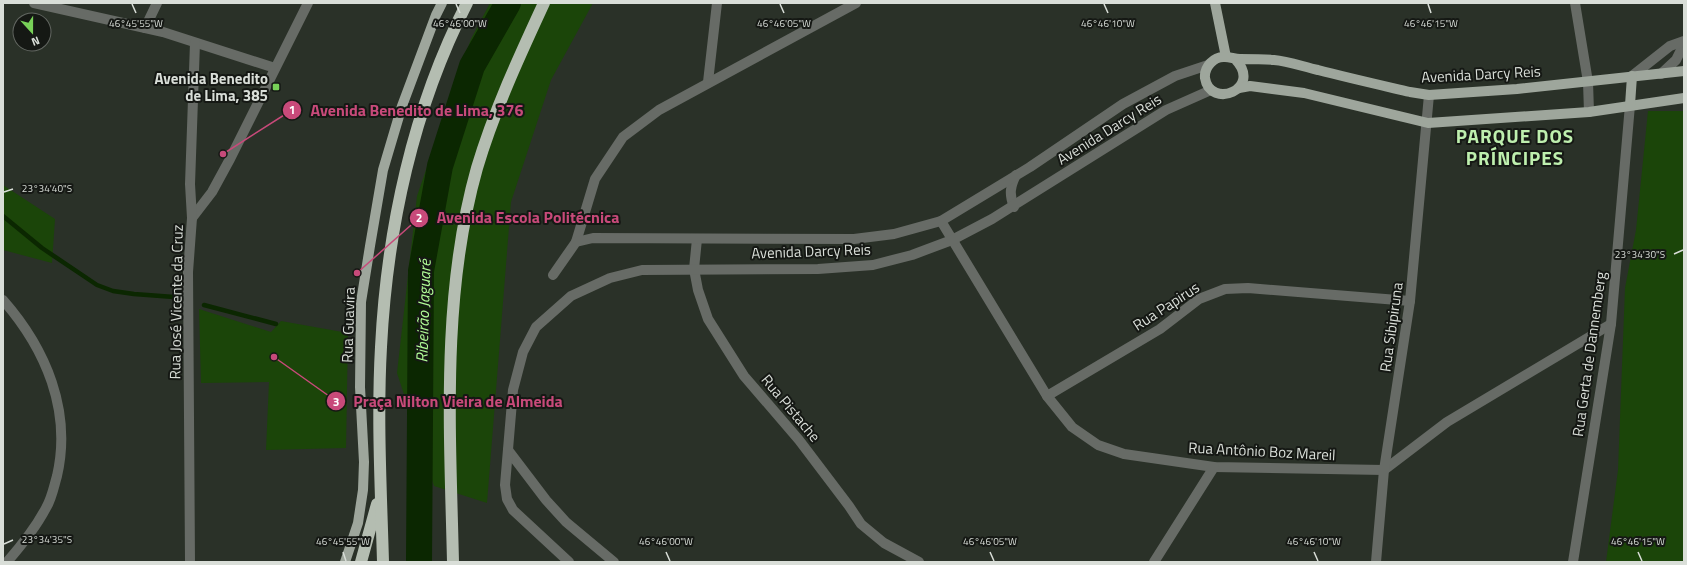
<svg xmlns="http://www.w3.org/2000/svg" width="1687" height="565" font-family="'Titillium Web',sans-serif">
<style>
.green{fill:#1b4509}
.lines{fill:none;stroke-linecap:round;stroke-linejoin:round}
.stream{stroke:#0b2701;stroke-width:4.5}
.river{stroke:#0b2701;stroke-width:26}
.minor{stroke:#676b66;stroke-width:10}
.major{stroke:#9ea69c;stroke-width:10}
.highway{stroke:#b4bdb1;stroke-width:12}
.ticks{fill:none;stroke:#d9ded8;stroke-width:1.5}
.poi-dot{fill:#78d158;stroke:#151814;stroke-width:1.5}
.labels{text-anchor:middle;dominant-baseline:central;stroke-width:4;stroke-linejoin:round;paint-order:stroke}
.street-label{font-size:15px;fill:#d9ded8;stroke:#151814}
.poi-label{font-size:15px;font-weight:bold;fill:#d9ded8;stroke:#151814;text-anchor:end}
.water-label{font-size:16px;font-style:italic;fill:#b1fc97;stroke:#151814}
.district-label{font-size:19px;font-weight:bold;letter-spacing:1px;fill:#beefae;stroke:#151814}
.ticks-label{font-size:10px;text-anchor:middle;fill:#d9ded8;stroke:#151814;stroke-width:4;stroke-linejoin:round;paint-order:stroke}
.leader{fill:none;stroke:#c84a7a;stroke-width:1.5}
.callout-dot{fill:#c84a7a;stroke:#151814;stroke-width:1.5}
.mark-label{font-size:12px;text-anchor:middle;font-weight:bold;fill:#fff}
.callout-label{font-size:16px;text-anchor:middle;font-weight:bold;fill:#c84a7a;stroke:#151814;stroke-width:4;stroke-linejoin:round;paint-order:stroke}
</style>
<rect width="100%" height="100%" fill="#2a3128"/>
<g class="green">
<polygon points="490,3 593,3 551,80 511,202 487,503 434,486 397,373 417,196 471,39"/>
<polygon points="1648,111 1684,111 1684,562 1606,562 1618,470 1625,288 1636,230"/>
<polygon points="3,185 55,219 52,263 3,250"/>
<polygon points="199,309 271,332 281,321 348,333 346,448 266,450 269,382 201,383"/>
</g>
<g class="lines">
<g class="stream">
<polyline points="3,216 42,248 97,285 113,291 134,294 174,297"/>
<polyline points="204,305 276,324"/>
</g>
<polyline class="river" points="419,562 421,271 440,166 472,66 508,3"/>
<g class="minor">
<polyline points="34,3 163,32 275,68"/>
<polyline points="1575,3 1588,82 1589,112"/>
<polyline points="145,28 157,3"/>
<polyline points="1661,74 1676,60 1684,44"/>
<polyline points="1632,76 1670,46 1684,41"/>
<polyline points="708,82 717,3"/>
<path d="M1014,207C1009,194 1010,187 1016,175"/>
<polyline points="192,218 212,192 230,159 308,3"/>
<polyline points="941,221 1047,396 1072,427 1098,445 1124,454 1214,467 1384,470 1447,422 1611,324"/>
<polyline points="697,239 694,269 698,290 708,319 744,376 799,440 849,506 861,524 884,543 919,562"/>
<polyline points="576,242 595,179 623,137 659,110 856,3"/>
<polyline points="553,275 576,242 593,238 854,239 894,234 941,221 1030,167 1123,104 1175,76 1208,65"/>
<path d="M3,300C46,349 72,411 57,476C54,486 52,498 46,508C36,527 21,546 7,562"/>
<polyline points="1047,396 1160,329 1199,299 1225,289 1248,288 1410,301"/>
<polyline points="508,450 546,500 566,522 614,562"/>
<polyline points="190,562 188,272 192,218 190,184 195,43"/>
<polyline points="569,562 513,510 507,499 505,485 513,390 523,352 536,327 571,296 610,278 642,270 818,269 873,265 912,255 952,240 992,219 1166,110 1211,90"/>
<polyline points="1154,562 1214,467"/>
<polyline points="1376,562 1384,470 1410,301 1429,95"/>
<polyline points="1573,562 1611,324 1630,105"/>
</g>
<g class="major">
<polyline points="1215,3 1226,57"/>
<path d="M1235,59C1264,89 1210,110 1205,78C1204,67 1214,56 1225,57C1230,57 1235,59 1240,59C1251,59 1263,59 1274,60C1288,61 1304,67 1318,70C1349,78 1380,85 1410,92L1429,95L1517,89L1684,71"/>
<polyline points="1239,88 1250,86 1304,93 1428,123 1589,112 1684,98"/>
<polyline points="1630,105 1632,76"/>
<polyline points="345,562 358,523 363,490 364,462 360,387 361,302 370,246 383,170 402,106 436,15 442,3"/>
</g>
<g class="highway">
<polyline points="361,562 377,504"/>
<path d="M383,562C381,491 377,418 381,347C387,229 413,108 467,3"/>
<path d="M453,562C450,431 441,295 477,168C494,111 519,57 544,3"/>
</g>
</g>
<path class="ticks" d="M132,4L136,13M456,4L460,13M780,4L784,13M1104,4L1108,13M1428,4L1431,13M4,192L13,189M1674,254L1683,250M4,544L13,540M343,552L346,561M666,552L670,561M990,552L994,561M1314,552L1318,561M1638,552L1642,561"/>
<rect class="poi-dot" x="272" y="83" width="8" height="8" rx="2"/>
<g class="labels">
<g class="street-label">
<text transform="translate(1481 74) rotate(-3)">Avenida Darcy Reis</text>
<text transform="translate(1109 129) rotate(-32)">Avenida Darcy Reis</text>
<text transform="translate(811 251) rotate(-2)">Avenida Darcy Reis</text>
<text transform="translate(176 302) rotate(-89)">Rua José Vicente da Cruz</text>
<text transform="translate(1166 306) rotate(-33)">Rua Papirus</text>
<text transform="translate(348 325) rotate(-88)">Rua Guavira</text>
<text transform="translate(1391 327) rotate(-82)">Rua Sibipiruna</text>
<text transform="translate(1589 354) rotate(-82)">Rua Gerta de Dannemberg</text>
<text transform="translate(791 408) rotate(50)">Rua Pistache</text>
<text transform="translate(1262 451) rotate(3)">Rua Antônio Boz Mareil</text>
</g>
<g class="poi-label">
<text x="268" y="78">Avenida Benedito<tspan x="268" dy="17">de Lima, 385</tspan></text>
</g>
<g class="water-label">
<text transform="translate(423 311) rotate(-88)">Ribeirão Jaguaré</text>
</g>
<g class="district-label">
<text x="1515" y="135">PARQUE DOS<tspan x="1515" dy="22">PRÍNCIPES</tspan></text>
</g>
</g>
<g class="ticks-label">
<text x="136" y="27">46°45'55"W</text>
<text x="460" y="27">46°46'00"W</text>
<text x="784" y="27">46°46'05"W</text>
<text x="1108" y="27">46°46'10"W</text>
<text x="1431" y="27">46°46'15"W</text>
<text x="47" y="192">23°34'40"S</text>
<text x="1640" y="258">23°34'30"S</text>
<text x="47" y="543">23°34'35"S</text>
<text x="343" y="545">46°45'55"W</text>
<text x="666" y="545">46°46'00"W</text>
<text x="990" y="545">46°46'05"W</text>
<text x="1314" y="545">46°46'10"W</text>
<text x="1638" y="545">46°46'15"W</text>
</g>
<path class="leader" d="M223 154L292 110M357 273L419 218M274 357L336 401"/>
<g class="callout-dot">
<circle cx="223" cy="154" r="4"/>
<circle cx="357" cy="273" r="4"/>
<circle cx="274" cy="357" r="4"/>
<circle cx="292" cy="110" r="10"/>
<circle cx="419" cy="218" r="10"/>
<circle cx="336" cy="401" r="10"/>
</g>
<g class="mark-label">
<text x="292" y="114">1</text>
<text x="419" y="222">2</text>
<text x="336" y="406">3</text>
</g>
<g class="callout-label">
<text x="417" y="116">Avenida Benedito de Lima, 376</text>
<text x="528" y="223">Avenida Escola Politécnica</text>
<text x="458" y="407">Praça Nilton Vieira de Almeida</text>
</g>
<rect width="1687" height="565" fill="none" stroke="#d9ded8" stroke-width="8"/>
<g transform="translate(32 32) rotate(159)"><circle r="19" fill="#151814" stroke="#636762"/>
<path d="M0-3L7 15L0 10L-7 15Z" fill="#78d158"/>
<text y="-6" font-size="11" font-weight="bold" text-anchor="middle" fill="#d9ded8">N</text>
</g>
</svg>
